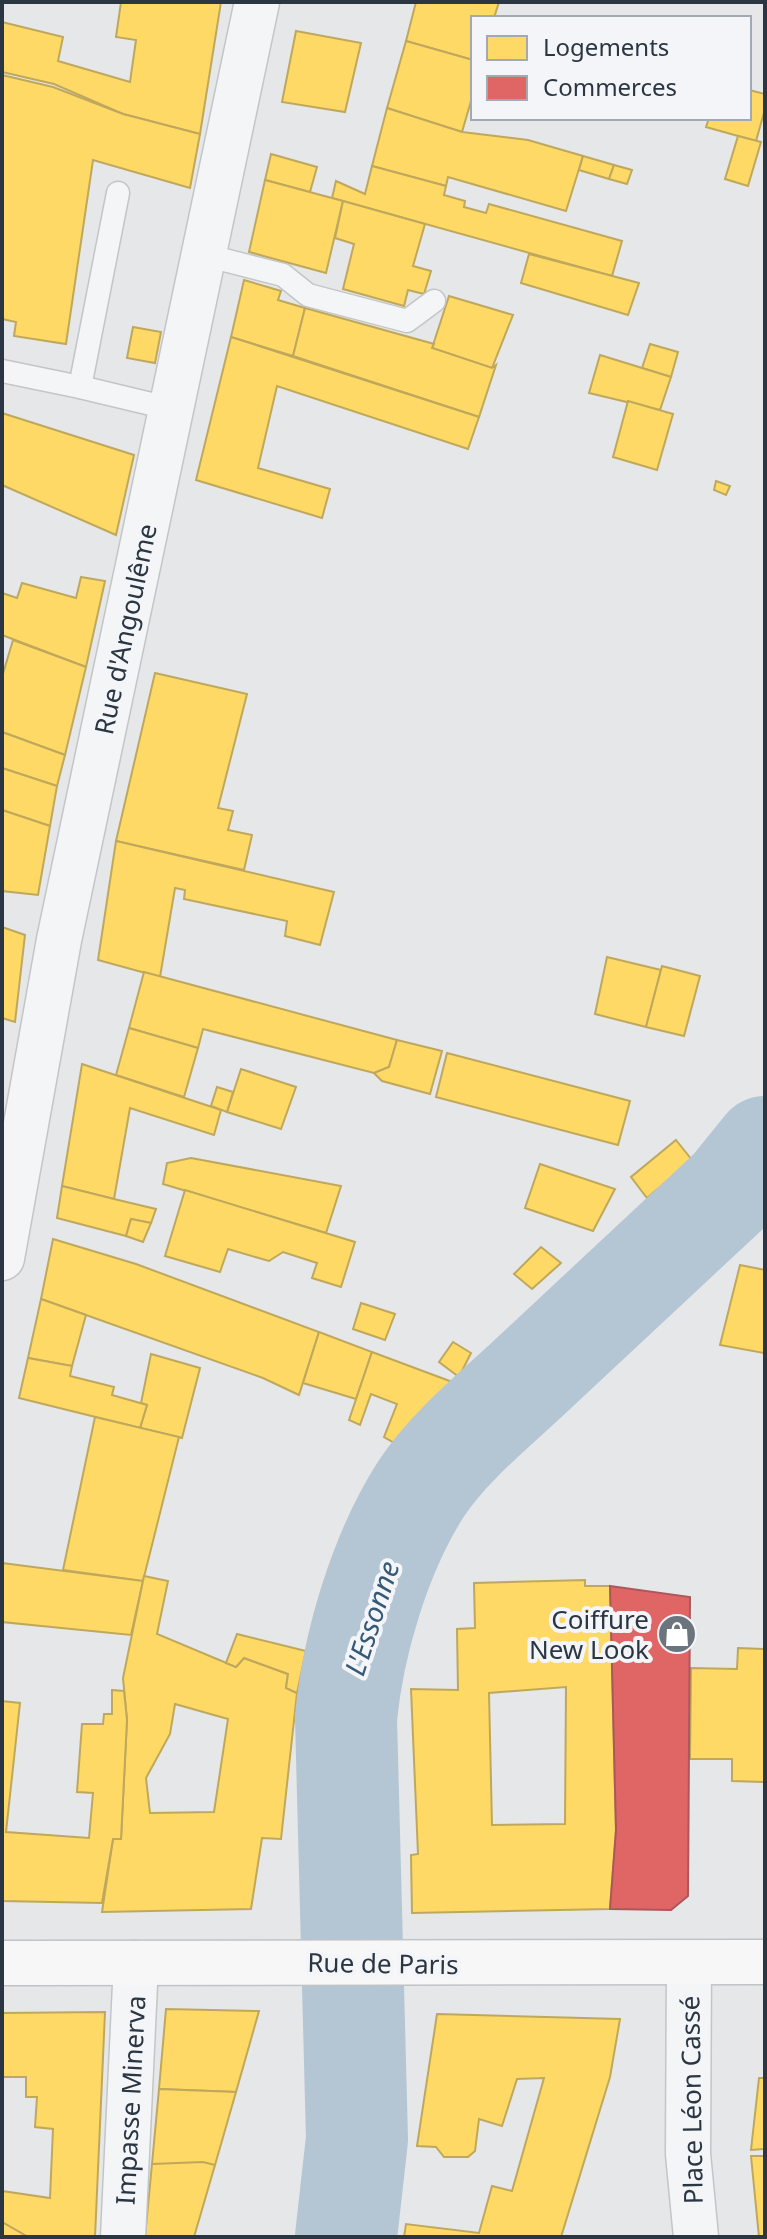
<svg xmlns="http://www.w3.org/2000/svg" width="767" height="2239" font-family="'Noto Sans',sans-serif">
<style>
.homes{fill:#ffd966;stroke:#bfa85c;stroke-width:2;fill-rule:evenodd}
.shops{fill:#e06666;stroke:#aa585c;stroke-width:2}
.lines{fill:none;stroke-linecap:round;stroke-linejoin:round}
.river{stroke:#b4c6d3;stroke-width:102}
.service-casing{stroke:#c3c5c7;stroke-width:25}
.minor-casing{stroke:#c3c5c7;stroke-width:47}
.tertiary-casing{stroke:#c3c5c7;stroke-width:47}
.primary-casing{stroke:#c0c4c7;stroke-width:47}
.service{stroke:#f4f5f6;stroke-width:22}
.minor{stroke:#f4f5f6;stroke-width:44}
.tertiary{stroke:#f4f5f6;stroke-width:44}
.primary{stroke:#f7f7f8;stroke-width:44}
.labels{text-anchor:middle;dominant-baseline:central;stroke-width:8;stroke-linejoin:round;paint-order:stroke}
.street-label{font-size:26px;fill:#2b3643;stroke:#f3f5f8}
.poi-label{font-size:26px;fill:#2b3643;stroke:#f3f5f8;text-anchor:end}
.water-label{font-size:28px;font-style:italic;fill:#355976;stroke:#f3f5f8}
</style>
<rect width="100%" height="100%" fill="#e5e7e9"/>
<g class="homes">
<polygon points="121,2 221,2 200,134 123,114 54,84 2,72 2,22 63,37 58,61 130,82 136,40 116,37"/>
<polygon points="416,2 499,2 494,18 473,18 473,60 406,41"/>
<polygon points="296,31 361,43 345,112 282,102"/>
<polygon points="406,41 473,60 473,94 462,132 387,108"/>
<polygon points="2,75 53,87 123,114 200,134 190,188 93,160 66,344 14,336 16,322 2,319"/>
<polygon points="749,90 765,94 765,109 756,141 706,127 709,118 749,118"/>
<polygon points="387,108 462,132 528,140 583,156 566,211 448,177 446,186 372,166"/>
<polygon points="738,136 761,142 748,186 725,179"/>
<polygon points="271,154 317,167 310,192 265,180"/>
<polygon points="583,156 614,165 609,179 579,170"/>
<polygon points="614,165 632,170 627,184 609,179"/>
<polygon points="372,166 446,186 444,195 465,201 464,207 486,213 489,204 622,241 612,276 332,198 336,181 365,194"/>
<polygon points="265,180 343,201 326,273 249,252"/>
<polygon points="343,201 425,224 413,266 431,271 424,294 408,290 404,306 343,289 354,244 335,238"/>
<polygon points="529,254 639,283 628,315 521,283"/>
<polygon points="244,280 281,291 278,300 305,308 293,356 231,337"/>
<polygon points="449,296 513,315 492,368 432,348"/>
<polygon points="305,308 434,344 432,348 492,368 496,365 479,417 293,356"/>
<polygon points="133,327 161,332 155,363 127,358"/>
<polygon points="231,337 479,417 468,449 277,386 258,468 330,489 322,518 196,480"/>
<polygon points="650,344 678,352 671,377 642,368"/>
<polygon points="600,355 671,377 660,410 589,393"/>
<polygon points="628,401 673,414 657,470 613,457"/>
<polygon points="2,413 134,455 116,535 2,485"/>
<polygon points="716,481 730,486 726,495 714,490"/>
<polygon points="81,577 105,581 86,667 2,635 2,593 17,598 22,583 76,598"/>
<polygon points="13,640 86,667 65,755 2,732 2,677"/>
<polygon points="155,673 247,694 218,808 233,811 228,830 252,835 244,870 116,841"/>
<polygon points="2,732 65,755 57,786 2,768"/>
<polygon points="2,768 57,786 50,826 2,810"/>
<polygon points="2,810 50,826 38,895 2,891"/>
<polygon points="116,841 334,892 320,945 285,936 287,921 184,899 185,890 175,888 160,977 98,960"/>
<polygon points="2,927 25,935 15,1022 2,1018"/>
<polygon points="607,957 661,970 646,1027 595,1014"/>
<polygon points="662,966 700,976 684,1036 646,1027"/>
<polygon points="144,972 397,1040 389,1067 374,1073 203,1029 198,1048 129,1028"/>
<polygon points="129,1028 198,1048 184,1097 116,1075"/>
<polygon points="397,1040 442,1051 430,1094 382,1081 374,1073 389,1067"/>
<polygon points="447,1053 630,1101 618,1145 436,1097"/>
<polygon points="82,1064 221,1110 214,1135 130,1108 114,1199 62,1186"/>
<polygon points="241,1069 296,1087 281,1129 227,1112"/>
<polygon points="217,1087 233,1092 227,1112 211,1106"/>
<polygon points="676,1140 692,1160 647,1198 631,1177"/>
<polygon points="191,1158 341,1186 326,1233 163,1184 167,1163"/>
<polygon points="540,1164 615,1189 593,1231 525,1208"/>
<polygon points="62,1186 114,1199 156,1209 151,1223 131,1219 126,1236 57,1218"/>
<polygon points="185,1190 355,1242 341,1287 312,1278 317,1263 283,1252 269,1261 228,1249 220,1272 165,1256"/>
<polygon points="131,1219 151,1223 143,1242 126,1236"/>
<polygon points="53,1239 136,1264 319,1332 299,1395 263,1378 41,1299"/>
<polygon points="541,1247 561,1263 532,1289 514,1274"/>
<polygon points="740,1265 765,1270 764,1353 720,1345"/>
<polygon points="41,1299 86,1315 72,1366 28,1358"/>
<polygon points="361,1303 395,1314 385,1340 353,1329"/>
<polygon points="319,1332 372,1352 356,1399 303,1383"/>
<polygon points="453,1342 471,1353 459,1377 439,1362"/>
<polygon points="372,1352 455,1383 398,1445 384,1437 397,1404 371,1394 360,1425 349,1420"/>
<polygon points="151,1354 200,1368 182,1438 140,1428 147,1405 141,1403"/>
<polygon points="28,1358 72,1366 70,1376 114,1387 112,1395 147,1405 140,1428 19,1398"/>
<polygon points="95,1417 179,1437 143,1581 63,1570"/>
<polygon points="2,1563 143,1581 131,1635 2,1622"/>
<path d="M144,1576L168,1581L157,1634L236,1667L244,1658L288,1674L286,1688L297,1693L281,1839L262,1838L251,1909L102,1912L113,1839H121L127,1720L123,1678ZM175,1704L228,1719L214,1812L150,1813L146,1778L170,1734Z"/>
<path d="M585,1580V1586H610L616,1830L610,1909L412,1913L411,1855L418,1854L411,1689L458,1690L457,1629L475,1628L474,1583ZM566,1687L565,1824L492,1825L489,1693Z"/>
<polygon points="237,1634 306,1651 297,1693 286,1688 288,1674 244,1658 236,1667 226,1663"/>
<polygon points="738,1648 765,1649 765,1782 732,1781 732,1759 690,1759 691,1668 737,1669"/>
<polygon points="112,1690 124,1691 127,1720 121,1839 113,1839 102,1903 2,1901 2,1701 20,1703 6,1832 89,1838 93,1793 77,1792 82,1724 103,1724 104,1714 112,1714"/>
<polygon points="166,2009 259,2011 236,2092 159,2089"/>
<polygon points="105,2012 95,2237 28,2237 2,2222 2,2191 50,2198 53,2129 35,2127 37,2097 26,2097 26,2077 2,2077 2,2013"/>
<polygon points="437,2014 620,2019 610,2077 561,2237 404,2237 406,2224 479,2233 492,2186 512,2191 544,2078 517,2079 502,2126 479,2119 475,2151 468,2157 444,2157 436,2147 417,2146"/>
<polygon points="759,2078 765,2078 765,2149 751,2150"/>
<polygon points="159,2089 236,2092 215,2165 152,2164"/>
<polygon points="751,2156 765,2156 765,2237 759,2237"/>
<polygon points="203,2162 215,2165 194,2237 145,2237 152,2164"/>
<polygon points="2,2222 28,2237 2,2237"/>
</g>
<polygon class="shops" points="610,1586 690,1597 688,1896 671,1910 610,1909 616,1830"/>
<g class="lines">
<path class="river" d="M346,2237L357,2139L346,1718C353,1644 380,1553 421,1489C450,1445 497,1408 535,1372C600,1311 666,1250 731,1189L765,1147"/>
<defs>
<g id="service">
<polyline points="118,193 80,387 172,409"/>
<polyline points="205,255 283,275 308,295 407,321 434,301"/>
<polyline points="2,371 80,387"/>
</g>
<g id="minor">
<polyline points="689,1963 688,2154 696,2237"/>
<polyline points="123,2237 136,1963"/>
</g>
<polyline id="tertiary" points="2,1258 59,940 257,2"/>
<polyline id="primary" points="2,1963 765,1962"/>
</defs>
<use href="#service" class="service-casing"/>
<use href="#minor" class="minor-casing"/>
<use href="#tertiary" class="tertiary-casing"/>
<use href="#primary" class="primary-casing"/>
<use href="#service" class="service"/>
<use href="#minor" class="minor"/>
<use href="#tertiary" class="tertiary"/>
<use href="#primary" class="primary"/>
</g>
<defs>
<symbol id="shop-disc" viewBox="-11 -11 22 22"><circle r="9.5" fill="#6c747d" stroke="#f3f5f8"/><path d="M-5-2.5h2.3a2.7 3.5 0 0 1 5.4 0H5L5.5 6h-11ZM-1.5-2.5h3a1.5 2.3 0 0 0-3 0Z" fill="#fff"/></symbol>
</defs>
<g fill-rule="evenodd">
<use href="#shop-disc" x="655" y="1612" width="44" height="44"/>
</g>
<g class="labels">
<g class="street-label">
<text transform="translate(125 629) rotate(-78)">Rue d'Angoulême</text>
<text transform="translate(383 1963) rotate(1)">Rue de Paris</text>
<text transform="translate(130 2100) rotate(-87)">Impasse Minerva</text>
<text transform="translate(691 2100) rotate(-91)">Place Léon Cassé</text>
</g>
<g class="poi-label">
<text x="649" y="1619">Coiffure<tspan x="649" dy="30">New Look</tspan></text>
</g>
<g class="water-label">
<text transform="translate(371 1618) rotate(-72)">L'Essonne</text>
</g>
</g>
<rect width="767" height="2239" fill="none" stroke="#2b3643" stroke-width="8"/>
<rect x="471" y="16" width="280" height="104" fill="#f3f5f8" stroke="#a3a9b0" stroke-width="2"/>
<rect x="487" y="36" width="40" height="24" fill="#ffd966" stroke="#a3a9b0" stroke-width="2"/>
<text x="543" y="56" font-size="24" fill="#2b3643">Logements</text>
<rect x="487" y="76" width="40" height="24" fill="#e06666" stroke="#a3a9b0" stroke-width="2"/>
<text x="543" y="96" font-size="24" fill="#2b3643">Commerces</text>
</svg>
